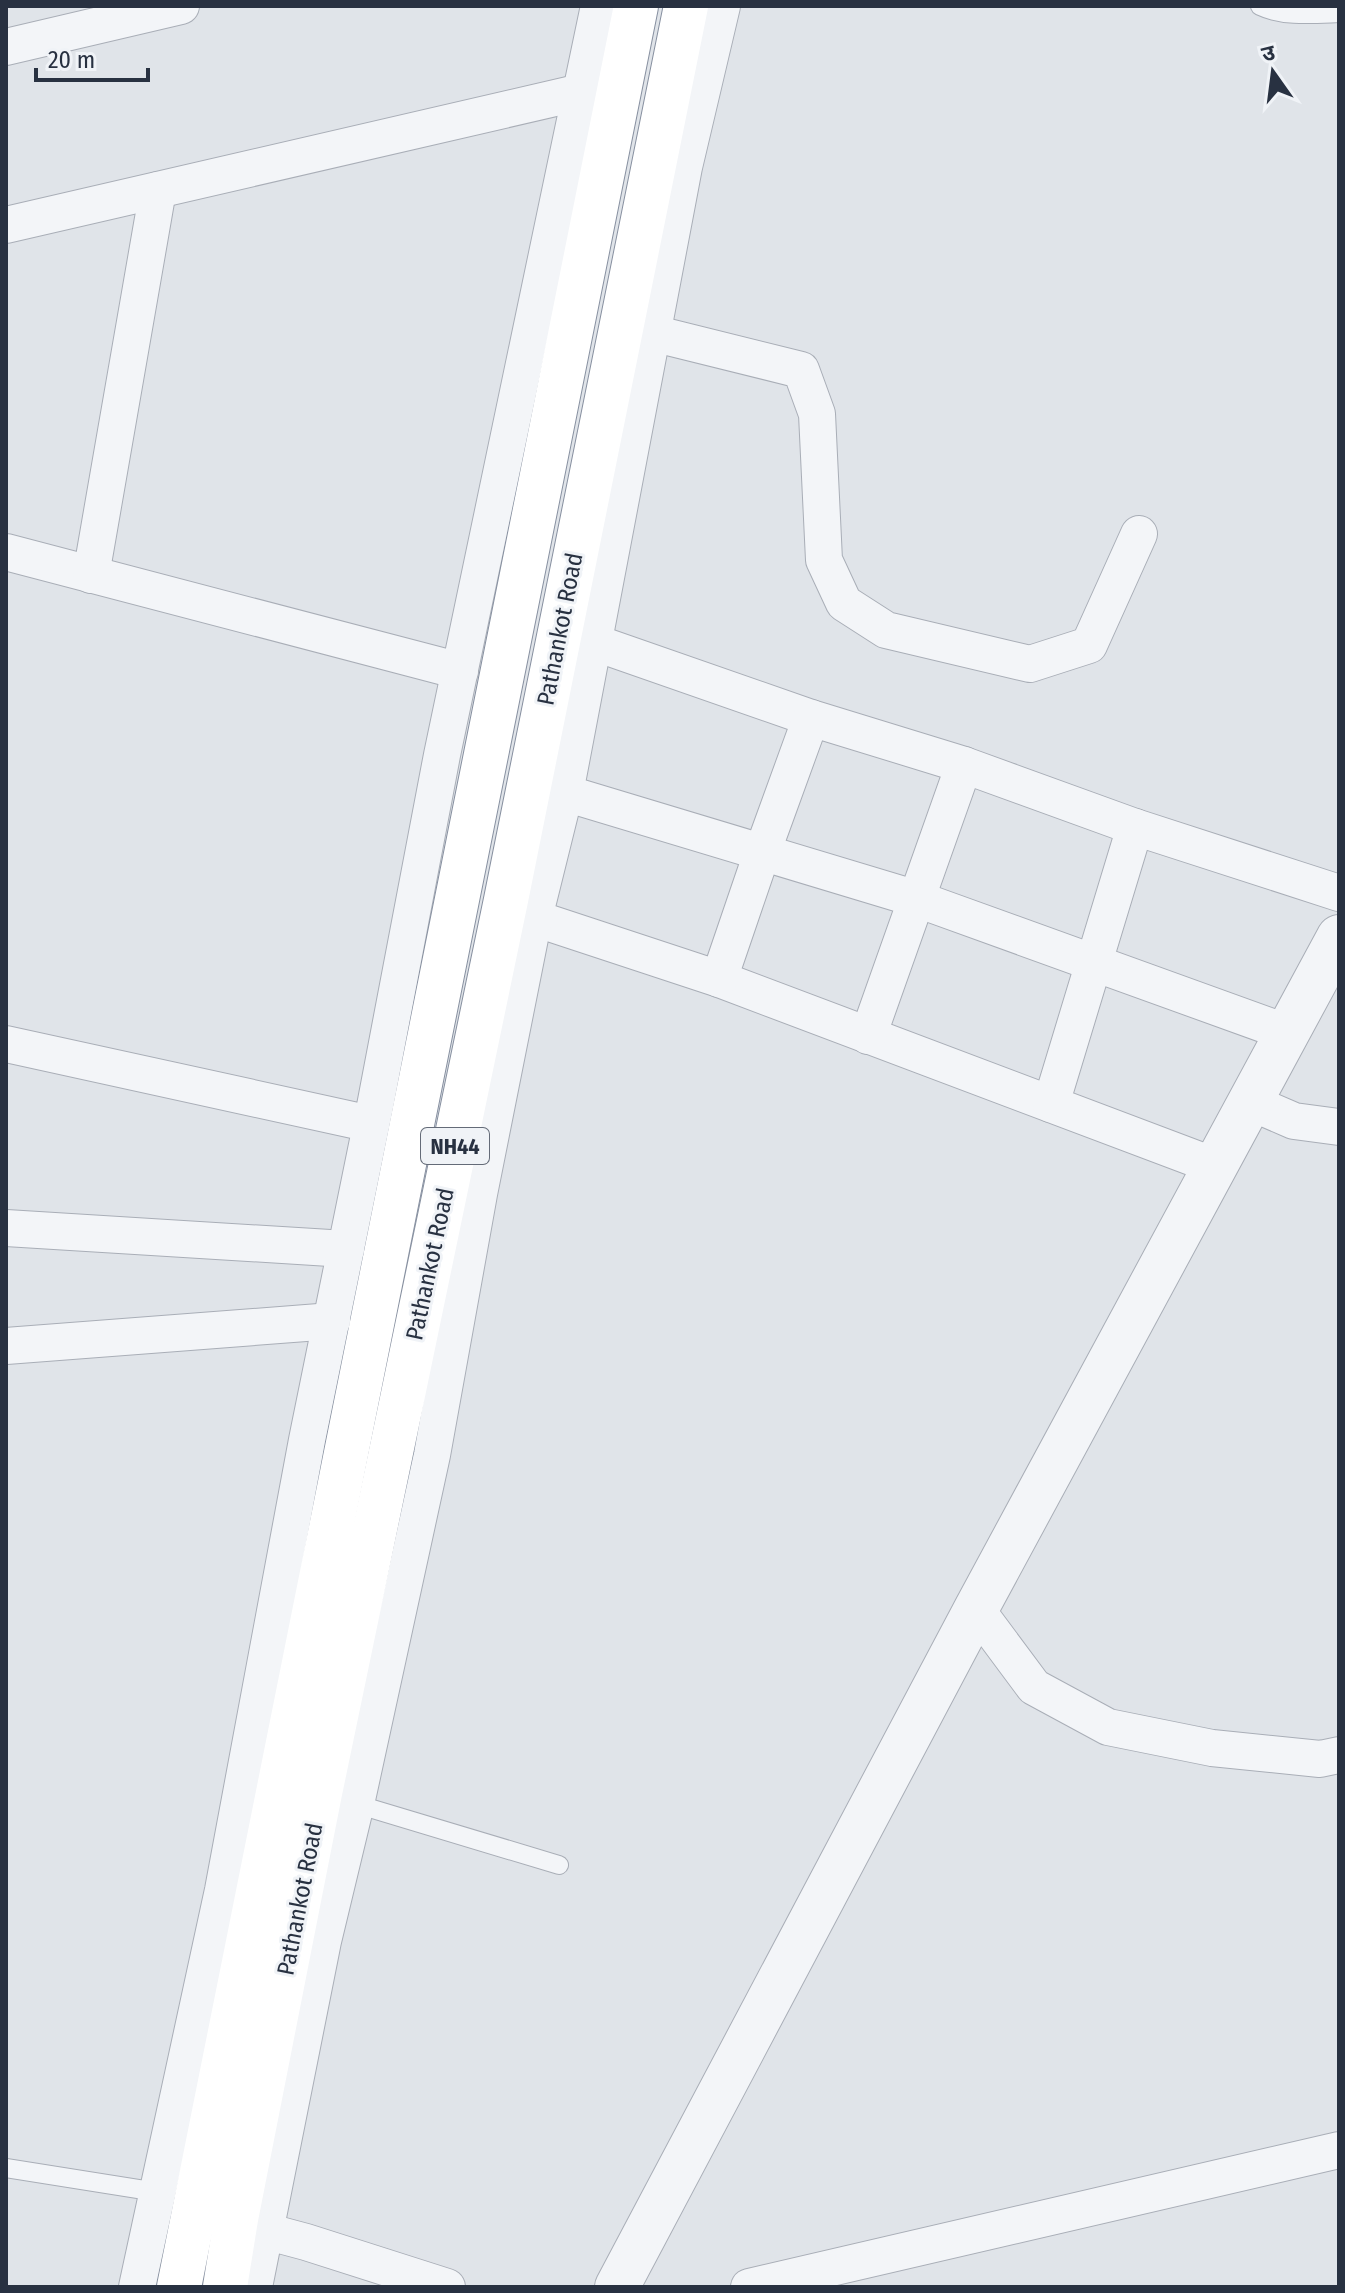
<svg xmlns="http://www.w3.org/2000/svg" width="1345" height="2293" font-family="'Fira Sans Condensed','Noto Sans Devanagari',sans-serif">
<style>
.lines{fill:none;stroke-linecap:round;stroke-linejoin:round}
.service-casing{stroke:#a9aeb7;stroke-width:20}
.minor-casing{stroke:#a9aeb7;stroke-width:38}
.tertiary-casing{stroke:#a9aeb7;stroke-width:46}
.trunk-casing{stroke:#8790a0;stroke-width:46}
.service{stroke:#f3f5f8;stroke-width:18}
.minor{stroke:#f3f5f8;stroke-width:36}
.tertiary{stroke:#f3f5f8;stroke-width:44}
.trunk{stroke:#fff;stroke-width:44}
.labels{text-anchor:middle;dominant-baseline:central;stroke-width:6;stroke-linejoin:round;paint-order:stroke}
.shield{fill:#f0f3f7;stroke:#646b78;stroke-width:2}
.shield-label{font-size:22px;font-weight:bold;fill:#283141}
.street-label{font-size:24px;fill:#283141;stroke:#f0f3f7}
</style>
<rect width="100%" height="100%" fill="#e0e4e9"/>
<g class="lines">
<defs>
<g id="service">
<path d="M1260,6C1283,17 1314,14 1339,13"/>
<polyline points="356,1804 559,1865"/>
<polyline points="6,2168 157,2192"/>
</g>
<g id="minor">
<polyline points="6,47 181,6"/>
<polyline points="6,225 581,92"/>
<polyline points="652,333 801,370 817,414 824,560 844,603 886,630 1030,664 1089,645 1139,534"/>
<polyline points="6,552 460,671"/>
<polyline points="91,575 158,190"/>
<polyline points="593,642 811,718 964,765 1135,827 1339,893"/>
<polyline points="565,793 917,899 1288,1033"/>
<polyline points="534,918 719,979 1215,1166"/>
<polyline points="719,979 762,853 811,718"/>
<polyline points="868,1036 964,765"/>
<polyline points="6,1044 371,1124"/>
<polyline points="1250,1102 1294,1121 1339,1127"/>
<polyline points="1051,1104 1135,827"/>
<polyline points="6,1228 346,1249"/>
<polyline points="6,1346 332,1321"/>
<polyline points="976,1609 1034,1687 1108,1727 1212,1748 1320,1759 1339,1755"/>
<polyline points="265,2231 306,2242 447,2287"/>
<polyline points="137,2287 223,1890 307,1440 376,1101 442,755 599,6"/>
<polyline points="254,2287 323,1941 356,1804 432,1455 479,1194 534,918 565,793 684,167 722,6"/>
<polyline points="749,2287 1339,2150"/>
</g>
<polyline id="tertiary" points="617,2287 976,1609 1339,937"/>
<g id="trunk">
<polyline points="179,2287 636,6"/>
<polyline points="225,2287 236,2219 320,1793 506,900 686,6"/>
</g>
</defs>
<use href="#service" class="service-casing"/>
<use href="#minor" class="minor-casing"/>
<use href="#tertiary" class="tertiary-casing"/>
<use href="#trunk" class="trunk-casing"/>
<use href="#service" class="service"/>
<use href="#minor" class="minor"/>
<use href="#tertiary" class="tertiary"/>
<use href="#trunk" class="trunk"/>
</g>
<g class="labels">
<rect class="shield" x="421" y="1128" width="68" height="36" rx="6"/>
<g class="shield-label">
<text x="455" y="1146">NH44</text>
</g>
<g class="street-label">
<text transform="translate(560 629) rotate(-79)">Pathankot Road</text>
<text transform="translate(430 1264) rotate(-78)">Pathankot Road</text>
<text transform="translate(300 1899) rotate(-79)">Pathankot Road</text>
</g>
</g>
<rect width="1345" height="2293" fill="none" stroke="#283141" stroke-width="16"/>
<g transform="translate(1273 72) rotate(346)" stroke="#f0f3f7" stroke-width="6" paint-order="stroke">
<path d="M0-6L14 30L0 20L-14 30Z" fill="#283141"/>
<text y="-12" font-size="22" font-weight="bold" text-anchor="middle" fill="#283141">उ</text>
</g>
<path d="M36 68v12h112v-12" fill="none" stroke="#283141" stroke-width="4"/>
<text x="48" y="68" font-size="24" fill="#283141" stroke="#f0f3f7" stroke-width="6" paint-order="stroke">20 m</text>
</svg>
